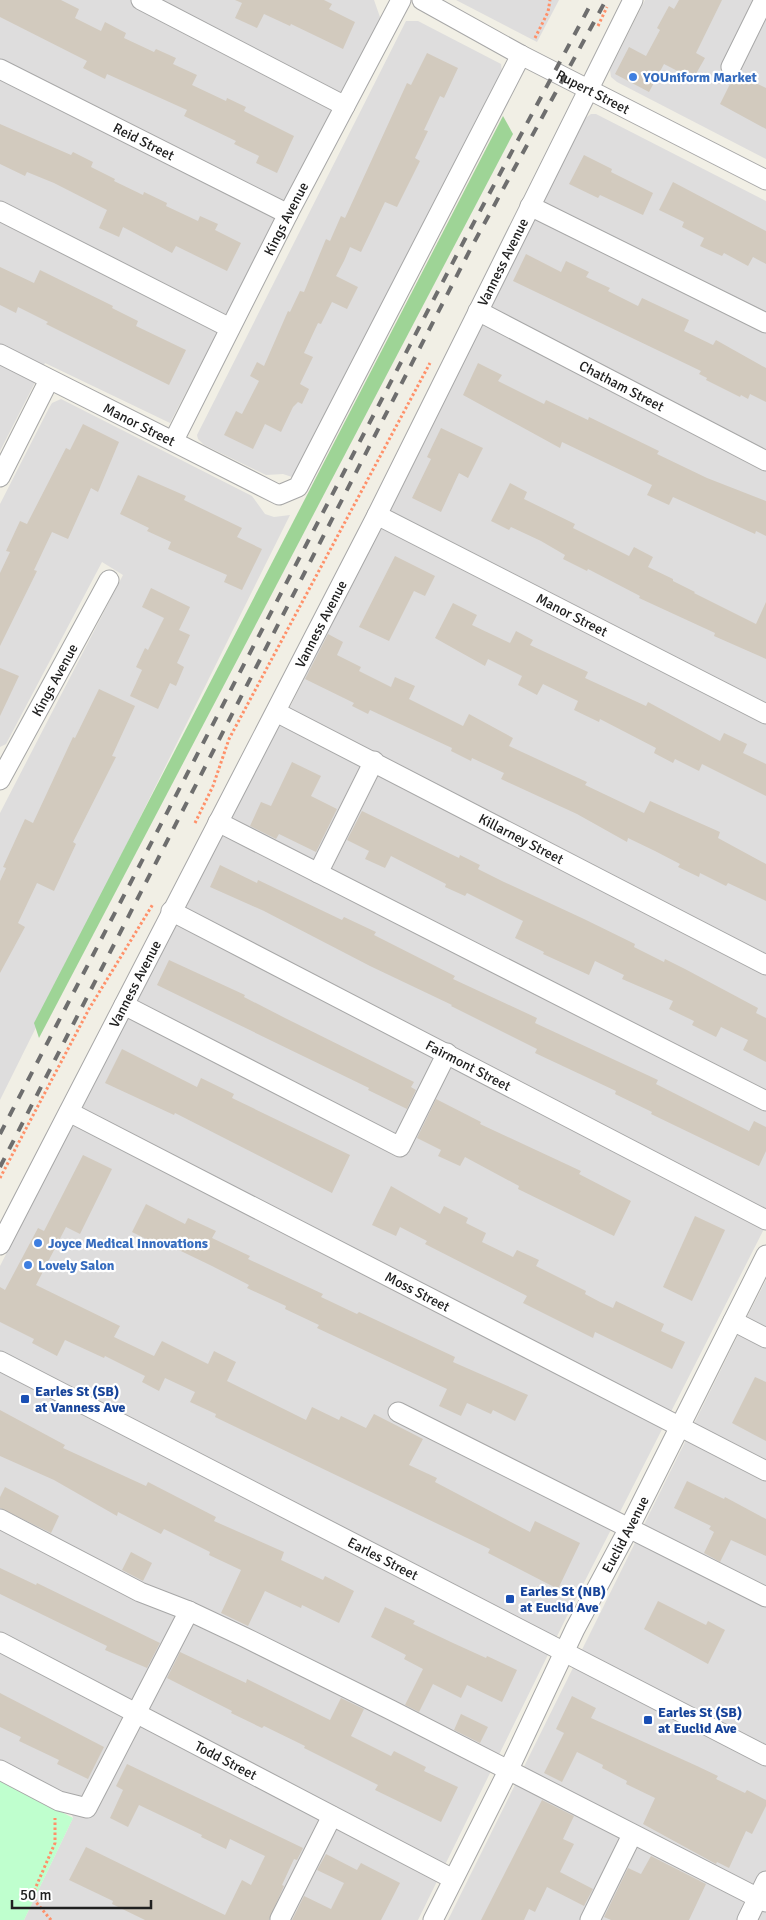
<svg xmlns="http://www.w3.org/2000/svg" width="766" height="1920" font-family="Signika,sans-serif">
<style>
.residential{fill:#dedddd}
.forest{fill:#9ed496}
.park{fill:#bfffce}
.building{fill:#d2cabe}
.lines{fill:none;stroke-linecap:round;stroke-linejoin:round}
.minor-casing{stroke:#a7a7a7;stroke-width:21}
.path{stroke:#ff9069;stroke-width:3;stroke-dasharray:2.5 2.5;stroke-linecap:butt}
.minor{stroke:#fff;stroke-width:19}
.rail{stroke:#6e6e6e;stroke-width:4;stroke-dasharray:10 10;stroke-linecap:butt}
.shop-dot{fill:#3f7fe0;stroke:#fff;stroke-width:2}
.transit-dot{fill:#1a4fb4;stroke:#fff;stroke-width:2}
.labels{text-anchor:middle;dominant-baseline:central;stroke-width:4.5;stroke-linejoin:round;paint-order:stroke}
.shop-label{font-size:14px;font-weight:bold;fill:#366cbe;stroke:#fff;text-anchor:start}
.street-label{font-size:14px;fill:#202020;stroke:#fff}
.transit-label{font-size:14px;font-weight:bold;fill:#164399;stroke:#fff;text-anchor:start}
</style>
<rect width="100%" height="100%" fill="#f1efe5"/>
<g class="residential">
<polygon points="0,0 374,0 381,20 170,423 45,363 0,451"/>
<polygon points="456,0 559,0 537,42"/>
<polygon points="645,0 766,0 766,159 617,82 611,77 610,70"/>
<polygon points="406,21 418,21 501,64 503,81 295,478 283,474 266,475 204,445 198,439 197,435"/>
<polygon points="591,114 596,114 766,201 766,1225 565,1620 418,1920 24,1920 73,1818 67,1797 0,1763 0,1266 267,738 291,705 584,119"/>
<polygon points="61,399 252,496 265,514 274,517 290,515 0,1100 0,813 123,575 102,562 6,744 0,747 0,504 49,408 52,403"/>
<polygon points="766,1280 766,1331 745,1321"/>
<polygon points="740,1331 766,1344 766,1920 448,1920"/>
</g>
<polygon class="forest" points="503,116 513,134 39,1038 34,1023"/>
<polygon class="park" points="0,1780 73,1818 24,1920 0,1920"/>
<g class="building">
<polygon points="0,0 61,0 79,9 75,18 101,31 105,22 126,33 124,38 154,52 156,49 176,58 173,64 197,75 192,85 226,101 227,98 246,107 244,111 294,136 277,173 256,163 259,156 234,144 236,141 184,116 187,110 107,74 105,79 83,68 87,61 0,17"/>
<polygon points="235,0 324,0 332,4 329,9 355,22 343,49 291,24 290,26 264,14 257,28 235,18 242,3"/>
<polygon points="679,0 722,0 696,53 705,58 693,79 664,64 649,92 615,74 629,47 646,56 660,30 657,28 669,6 674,9"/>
<polygon points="427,53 458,68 444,98 440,96 424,130 428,131 415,158 420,161 397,207 385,202 361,252 350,247 344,261 336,276 358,287 347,309 332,302 321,324 318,323 304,353 313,357 300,384 309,389 302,404 298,402 293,407 281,432 265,424 253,449 224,435 236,411 242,414 259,381 250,376 257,362 264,366 288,311 290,312 300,291 304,292 326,239 330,241 341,216 345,218 407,83 411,85"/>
<polygon points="739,75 766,88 766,129 720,104 733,78"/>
<polygon points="0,124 71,155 73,152 93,162 91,167 115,179 114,181 143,195 144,192 167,203 166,206 198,221 200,216 218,224 215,230 241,243 227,271 176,246 172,253 123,227 119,237 99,228 107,210 54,183 27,172 25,176 0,164"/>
<polygon points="584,155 612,169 611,172 653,193 643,215 600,195 598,198 569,184"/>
<polygon points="673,182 766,231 766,264 753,257 748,266 724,253 722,256 700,246 704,238 682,227 684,222 659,210"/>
<polygon points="526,254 561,272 566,261 589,272 586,277 610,288 608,291 638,306 642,298 689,320 684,331 713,345 716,340 766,368 766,402 750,394 748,399 741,395 740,397 706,380 707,378 699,374 701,371 513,281"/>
<polygon points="0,267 34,283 40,270 113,306 112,308 138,321 136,326 186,350 169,385 72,337 46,324 48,322 18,307 16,313 0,305"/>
<polygon points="478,363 502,375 498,381 544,404 546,400 588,420 589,417 659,451 657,454 707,478 766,501 766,536 756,531 755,534 673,497 669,505 647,495 652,485 562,442 560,448 463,395"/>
<polygon points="83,424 119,442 98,492 91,488 68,539 52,532 34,570 37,571 0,646 0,573 10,552 6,551 20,521 27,524 66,448 70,450"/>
<polygon points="441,428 483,448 468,478 459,473 441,512 412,498 431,459 427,457"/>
<polygon points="138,475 186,496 184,500 242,528 237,537 262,549 242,590 224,582 227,575 168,549 171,542 147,531 149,528 120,514"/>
<polygon points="510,483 527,492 524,499 575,524 573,528 629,556 634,547 653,557 648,567 673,579 673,581 695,592 694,593 756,624 766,602 766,659 714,636 715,633 639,598 640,596 588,569 587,571 563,559 565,555 541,541 511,527 509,530 491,521"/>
<polygon points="395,556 435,576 425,596 414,591 389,641 359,627"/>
<polygon points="151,588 190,607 179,630 190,635 177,663 184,667 176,686 170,683 158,709 130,696 142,670 136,667 145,648 148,650 164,618 142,607"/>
<polygon points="453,603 477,615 472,625 510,643 516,631 533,640 530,645 588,672 585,678 646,706 648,702 720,741 724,733 747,744 743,753 766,764 766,796 702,764 699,771 675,759 673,763 654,753 656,748 600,719 599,722 574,710 578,701 543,684 537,695 518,685 522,676 488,659 485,666 435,638"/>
<polygon points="328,634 343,642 337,655 361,667 359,671 391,687 395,677 415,686 409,699 463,726 469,714 513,738 509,746 587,782 585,785 644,813 650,801 720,832 718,838 766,864 766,901 728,883 726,886 700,873 699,877 678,867 680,864 655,851 628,838 627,842 577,814 501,779 504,773 472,758 471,761 451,751 452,748 398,723 370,710 368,714 352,706 354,703 305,679"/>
<polygon points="0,668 19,676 0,716"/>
<polygon points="99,689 135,706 112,756 116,757 73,842 76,844 54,891 37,883 18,923 25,927 0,973 0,881 6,868 3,867 25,819 33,823 73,737 75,738"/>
<polygon points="292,762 321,776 311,796 337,809 316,852 279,834 276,839 250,826 261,802 271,806"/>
<polygon points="362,811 459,858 460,855 480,865 478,869 504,882 584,919 635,944 634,947 664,962 665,959 685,969 758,1008 756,1013 766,1018 766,1062 743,1050 748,1040 721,1027 716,1037 692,1025 694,1021 669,1009 673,1001 622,979 624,975 595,961 589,975 543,954 544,952 515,938 523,921 467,893 465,896 445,887 446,884 391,856 385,868 365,859 369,851 347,840"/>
<polygon points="220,865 257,883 258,880 342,920 344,917 376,932 374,935 455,976 453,979 537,1018 535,1023 658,1080 656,1084 749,1131 754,1121 766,1127 766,1151 759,1166 651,1114 652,1112 615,1094 616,1091 535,1053 537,1049 451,1006 452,1005 370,966 264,911 210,887"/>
<polygon points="169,960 245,995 244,997 285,1018 414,1082 411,1087 416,1090 407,1109 368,1090 369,1088 157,985"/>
<polygon points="122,1049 197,1087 201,1078 234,1094 232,1098 350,1155 332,1193 175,1113 174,1115 105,1083"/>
<polygon points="436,1099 481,1122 480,1124 581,1171 579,1174 631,1201 614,1236 518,1189 519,1186 465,1157 460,1166 438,1156 441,1150 417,1138"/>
<polygon points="83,1155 112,1169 80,1234 66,1227 36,1285 120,1326 114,1337 154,1356 162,1341 208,1364 214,1351 236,1362 227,1381 306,1420 312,1407 339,1420 341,1416 366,1428 374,1414 423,1439 409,1465 437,1478 435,1482 530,1532 535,1521 580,1543 558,1589 488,1553 490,1549 215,1417 216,1414 190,1402 195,1392 165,1378 159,1391 142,1382 145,1376 105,1356 104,1358 65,1340 57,1356 32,1343 34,1339 0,1322 0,1287 5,1290 38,1228 44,1231"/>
<polygon points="391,1186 440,1214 444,1206 468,1218 466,1223 486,1233 482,1242 513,1257 517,1250 539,1260 536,1266 586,1291 585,1294 600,1302 613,1308 616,1301 664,1324 661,1331 685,1342 672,1369 595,1332 593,1338 523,1303 527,1296 425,1244 427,1241 400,1227 396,1236 372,1225"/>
<polygon points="146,1204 185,1224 188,1218 216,1231 212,1238 250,1256 248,1259 323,1294 321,1297 357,1314 359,1312 455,1357 453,1362 528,1395 515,1421 493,1410 491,1414 467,1403 461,1416 439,1406 447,1389 317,1328 319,1325 285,1309 286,1306 247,1288 249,1285 212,1266 158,1240 156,1244 132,1232"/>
<polygon points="695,1216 725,1230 692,1301 663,1287"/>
<polygon points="755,1377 766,1382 766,1441 732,1423"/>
<polygon points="0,1410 65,1445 63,1448 146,1486 148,1482 216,1517 214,1521 284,1552 281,1560 323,1580 325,1576 354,1591 339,1623 302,1605 301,1608 265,1591 248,1626 221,1613 241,1570 209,1555 210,1552 164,1529 161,1534 118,1512 117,1516 54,1480 0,1456"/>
<polygon points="687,1481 724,1499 725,1497 766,1519 766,1556 731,1540 720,1562 704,1553 714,1532 709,1529 711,1526 674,1508"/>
<polygon points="5,1487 59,1516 51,1533 0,1508 0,1497"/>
<polygon points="131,1552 152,1563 143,1581 122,1570"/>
<polygon points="0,1568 36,1585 37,1583 160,1643 147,1668 105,1650 107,1646 0,1594"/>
<polygon points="658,1601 706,1625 708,1621 725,1630 708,1664 644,1629"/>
<polygon points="385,1607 415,1621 413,1624 453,1643 486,1658 487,1656 517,1670 502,1702 467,1685 461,1698 433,1684 419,1712 405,1705 423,1669 404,1659 406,1655 371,1637"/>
<polygon points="180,1652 246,1683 247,1679 330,1720 341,1698 364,1709 351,1736 391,1756 394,1751 426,1767 424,1771 458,1787 441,1822 375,1790 378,1785 304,1748 305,1746 264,1726 262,1728 231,1713 232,1711 167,1678"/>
<polygon points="0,1693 104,1747 88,1779 57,1764 59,1760 19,1741 21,1737 0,1727"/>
<polygon points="572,1696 596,1708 591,1718 697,1766 718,1776 716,1779 745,1793 747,1790 766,1800 766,1806 752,1834 746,1831 729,1868 717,1862 716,1864 643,1824 655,1798 626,1784 627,1781 602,1768 603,1765 577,1752 562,1782 544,1773 564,1733 556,1729"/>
<polygon points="461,1714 488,1727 480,1743 454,1730"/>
<polygon points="127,1764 303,1848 297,1860 294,1859 282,1885 284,1886 269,1920 145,1920 112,1904 113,1901 69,1880 86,1847 225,1915 242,1880 251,1885 265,1856 230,1839 226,1849 201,1837 202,1835 139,1805 128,1827 110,1818 123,1790 116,1786"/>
<polygon points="542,1800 574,1816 563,1839 574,1844 560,1872 593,1889 584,1906 547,1887 535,1912 529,1909 524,1920 481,1920"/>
<polygon points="326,1854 357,1870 361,1863 400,1883 381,1920 292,1920 304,1896 331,1909 344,1883 317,1870"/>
<polygon points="651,1856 706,1884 689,1920 611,1920 604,1917 628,1868 641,1874"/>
</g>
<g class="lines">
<defs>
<g id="minor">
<polyline points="141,0 345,106"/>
<path id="s1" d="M422,0L521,55L766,180"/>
<polyline points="731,67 764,0"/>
<path id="s2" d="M0,69L288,214"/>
<polyline points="530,206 766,323"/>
<polyline points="0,211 230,328"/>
<path id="s3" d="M478,311L766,461"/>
<path id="s4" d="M0,354L279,495L298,487L521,55"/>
<path id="s5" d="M174,440L288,214L401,0"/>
<polyline points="0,477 49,380"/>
<path id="s6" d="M377,515L766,714"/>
<path id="s7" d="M276,712L766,965"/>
<path id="s8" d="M0,780L109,580"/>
<polyline points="218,822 766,1101"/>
<polyline points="318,873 374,761"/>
<path id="s9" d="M171,911L766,1220"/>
<polyline points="124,1005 400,1147 447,1053"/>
<path id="s10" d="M69,1112L766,1471"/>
<path id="s11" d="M0,1245L377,515L633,0"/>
<polyline points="733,1321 766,1338"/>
<path id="s12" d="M0,1361L766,1756"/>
<polyline points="398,1412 766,1597"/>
<polyline points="0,1519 140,1592 189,1611 244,1637 391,1710 766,1902"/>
<path id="s13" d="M0,1642L453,1879"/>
<polyline points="0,1770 59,1801 87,1808 189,1611"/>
<polyline points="280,1919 332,1816"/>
<path id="s14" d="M433,1920L508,1771L575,1629L629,1528L766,1255"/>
<polyline points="590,1920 632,1835"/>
<polyline points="747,1920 766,1881"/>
</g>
</defs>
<use href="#minor" class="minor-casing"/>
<g class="path">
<polyline points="598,26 607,7"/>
<polyline points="535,38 548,12 550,0"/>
<polyline points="195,823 213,786 229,739 430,363"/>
<polyline points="0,1178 89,1009 153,904"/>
<polyline points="51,1920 35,1901 35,1889 55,1843 55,1818"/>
</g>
<use href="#minor" class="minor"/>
<g class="rail">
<polyline points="0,1134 464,241 593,0"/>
<polyline points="0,1167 471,248 606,0"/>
</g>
</g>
<g class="shop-dot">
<circle cx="633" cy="77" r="5"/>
<circle cx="38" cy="1243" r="5"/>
<circle cx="28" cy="1265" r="5"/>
</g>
<g class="transit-dot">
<rect x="20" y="1394" width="10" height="10" rx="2.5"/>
<rect x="505" y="1594" width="10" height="10" rx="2.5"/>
<rect x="643" y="1715" width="10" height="10" rx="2.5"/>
</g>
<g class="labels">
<g class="shop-label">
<text x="643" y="77">YOUniform Market</text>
<text x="48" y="1243">Joyce Medical Innovations</text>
<text x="38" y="1265">Lovely Salon</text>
</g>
<g class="street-label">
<text stroke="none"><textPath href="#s1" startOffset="194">Rupert Street</textPath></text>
<text stroke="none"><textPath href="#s2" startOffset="161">Reid Street</textPath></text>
<text stroke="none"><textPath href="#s5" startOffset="248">Kings Avenue</textPath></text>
<text stroke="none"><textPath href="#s11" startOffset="1104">Vanness Avenue</textPath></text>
<text stroke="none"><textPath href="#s3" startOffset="162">Chatham Street</textPath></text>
<text stroke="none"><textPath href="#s4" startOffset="156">Manor Street</textPath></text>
<text stroke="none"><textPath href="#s6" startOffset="219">Manor Street</textPath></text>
<text stroke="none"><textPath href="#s11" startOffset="699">Vanness Avenue</textPath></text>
<text stroke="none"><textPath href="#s8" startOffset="114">Kings Avenue</textPath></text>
<text stroke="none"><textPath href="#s7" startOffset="276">Killarney Street</textPath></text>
<text stroke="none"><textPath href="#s11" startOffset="294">Vanness Avenue</textPath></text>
<text stroke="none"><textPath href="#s9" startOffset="335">Fairmont Street</textPath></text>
<text stroke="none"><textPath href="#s10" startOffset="392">Moss Street</textPath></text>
<text stroke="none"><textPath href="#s14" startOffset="431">Euclid Avenue</textPath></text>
<text stroke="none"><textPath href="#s12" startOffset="431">Earles Street</textPath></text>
<text stroke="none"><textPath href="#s13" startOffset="255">Todd Street</textPath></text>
</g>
<g class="transit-label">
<text x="35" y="1391">Earles St (SB)<tspan x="35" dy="16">at Vanness Ave</tspan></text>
<text x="520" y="1591">Earles St (NB)<tspan x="520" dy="16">at Euclid Ave</tspan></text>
<text x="658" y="1712">Earles St (SB)<tspan x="658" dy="16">at Euclid Ave</tspan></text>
</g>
</g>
<path d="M12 1900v8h139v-8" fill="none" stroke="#202020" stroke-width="2.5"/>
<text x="20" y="1900" font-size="15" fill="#202020" stroke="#ffffff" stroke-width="4" paint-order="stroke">50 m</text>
</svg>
